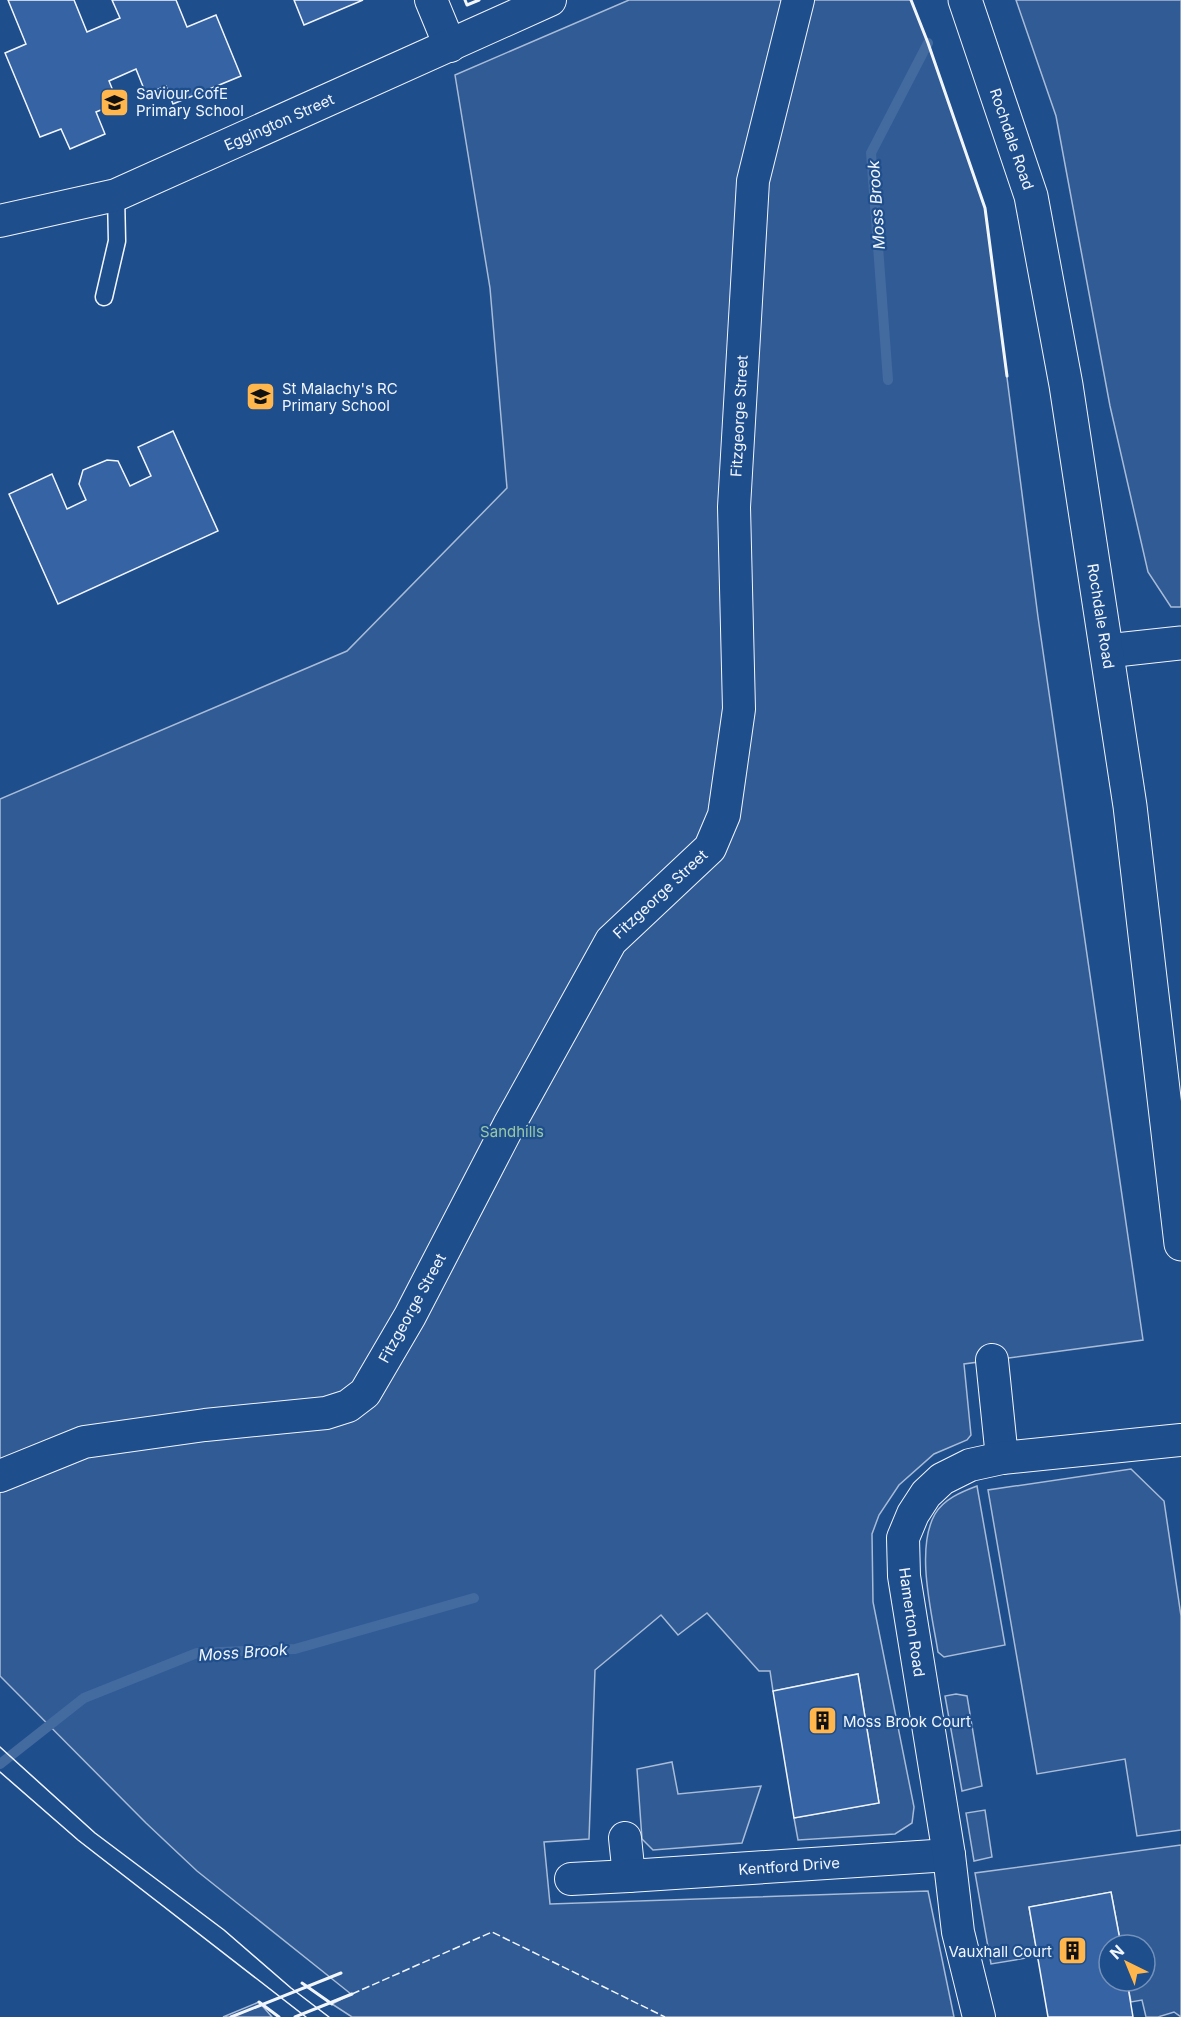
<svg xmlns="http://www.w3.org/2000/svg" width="1181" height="2017" font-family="Inter,sans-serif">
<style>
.green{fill:#305b95;stroke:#a8bbd7;stroke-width:1.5}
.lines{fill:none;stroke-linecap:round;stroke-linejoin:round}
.stream{stroke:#446ba0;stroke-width:10}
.building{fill:#3563a3;stroke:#f2f6ff;stroke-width:1.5}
.lane-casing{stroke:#f2f6ff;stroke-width:19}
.street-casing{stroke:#f2f6ff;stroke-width:34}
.secondary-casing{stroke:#f2f6ff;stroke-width:35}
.highway-casing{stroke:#f2f6ff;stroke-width:35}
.lane{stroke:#1f4e8c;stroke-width:16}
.street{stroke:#1f4e8c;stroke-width:32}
.secondary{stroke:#1f4e8c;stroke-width:33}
.highway{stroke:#1f4e8c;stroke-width:33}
.tram{stroke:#f2f6ff;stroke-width:1.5}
.fence{stroke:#f2f6ff;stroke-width:1.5;stroke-dasharray:8 3;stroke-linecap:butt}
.wall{stroke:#f2f6ff;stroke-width:3}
.labels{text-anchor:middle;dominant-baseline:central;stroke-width:4.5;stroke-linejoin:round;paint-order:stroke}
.poi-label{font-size:15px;fill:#f2f6ff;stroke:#1f4e8c;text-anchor:start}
.street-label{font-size:15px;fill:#f2f6ff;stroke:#1f4e8c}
.park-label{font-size:15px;fill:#97c8a6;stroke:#1f4e8c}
.water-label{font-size:16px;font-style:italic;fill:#f2f6ff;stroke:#1f4e8c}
</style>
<rect width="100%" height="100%" fill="#1f4e8c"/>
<g class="green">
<polygon points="629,0 911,0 928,43 985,208 1038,617 1143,1340 964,1364 971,1435 967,1440 934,1454 899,1485 879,1515 872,1534 873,1602 914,1807 912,1823 895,1834 798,1840 794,1818 879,1803 858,1674 773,1691 770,1671 759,1671 707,1613 678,1635 661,1615 595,1670 589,1839 544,1842 550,1904 928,1891 954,2017 352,2017 332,2004 351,1994 197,1871 146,1823 0,1676 0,799 347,651 507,488 490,288 455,75"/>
<polygon points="1016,0 1181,0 1181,607 1171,607 1148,572 1110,406 1056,116"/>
<polygon points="1131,1469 1164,1501 1181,1616 1181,1830 1137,1836 1125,1759 1037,1774 988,1490"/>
<path d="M977,1486L1005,1645L944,1657L938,1652C932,1614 915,1549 935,1514C944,1499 961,1492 977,1486Z"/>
<polygon points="956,1694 967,1696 982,1786 962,1791 945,1696"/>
<polygon points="672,1762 678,1794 761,1786 742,1843 653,1850 642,1839 637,1769"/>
<polygon points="985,1810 992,1857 974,1861 966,1813"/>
<polygon points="1181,1845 1181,2017 1174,2012 1158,2017 1146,2017 1142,2000 1131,2002 1127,1981 1145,1981 1145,1945 1121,1945 1111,1892 1029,1907 1038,1956 991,1964 975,1873"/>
<polygon points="259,2002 272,2017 223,2017"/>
</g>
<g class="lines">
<g class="stream">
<polyline points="888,380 871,153 928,43"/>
<polyline points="0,1764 84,1698 197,1653 295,1649 474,1598"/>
</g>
</g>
<g class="building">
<polygon points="8,0 74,0 87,32 120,18 112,0 176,0 187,27 216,15 241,76 173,104 166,86 146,94 136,69 109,81 118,103 96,112 105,134 70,149 61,129 40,137 5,53 26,44"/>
<polygon points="294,0 363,0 304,25"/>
<polygon points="173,431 218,531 58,604 9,494 52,474 67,509 86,500 79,484 83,470 107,460 118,461 130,486 151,476 138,447"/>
<polygon points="858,1674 879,1803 794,1818 773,1691"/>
<polygon points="1111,1892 1121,1945 1109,1945 1109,1981 1127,1981 1133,2017 1048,2017 1029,1907"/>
</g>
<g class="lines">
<defs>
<polyline id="lane" points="104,297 117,241 116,195"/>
<g id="street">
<polyline points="431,0 450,46"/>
<polyline points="0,221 116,195 550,0"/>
<polyline points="992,1360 1002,1458"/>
<polyline points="0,1476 84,1442 205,1425 326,1413 348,1406 365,1393 410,1316 509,1125 611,941 710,848 724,815 739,709 734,507 753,181 798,0"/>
<polyline points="625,1838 629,1876"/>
<polyline points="571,1879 629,1876 949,1855"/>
<polyline points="979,2017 958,1932 949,1855 904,1576 903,1538 913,1514 926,1494 942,1479 970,1465 1002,1458 1181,1440"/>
</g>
<polyline id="secondary" points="1107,651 1181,643"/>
<polyline id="highway" points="965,0 1031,196 1066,385 1130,806 1181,1244"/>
</defs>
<use href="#lane" class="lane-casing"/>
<use href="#street" class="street-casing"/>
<use href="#secondary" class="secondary-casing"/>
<use href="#highway" class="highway-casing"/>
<use href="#lane" class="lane"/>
<use href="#street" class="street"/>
<use href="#secondary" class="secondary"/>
<use href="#highway" class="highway"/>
<g class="tram">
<polyline points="0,1747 95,1833 224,1930 291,1988 329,2017"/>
<polyline points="0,1772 78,1840 306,2017"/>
</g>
<polyline class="fence" points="352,1994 492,1932 665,2017"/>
<g class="wall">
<polyline points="465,0 467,5 479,0"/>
<polyline points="911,0 928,43 985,208 1007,376"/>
<polyline points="302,1983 332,2004"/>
<polyline points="259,2002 279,2017"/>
<polyline points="231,2017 341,1973"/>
<polyline points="295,2017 352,1994"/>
</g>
</g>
<defs>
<symbol id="school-square" viewBox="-11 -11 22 22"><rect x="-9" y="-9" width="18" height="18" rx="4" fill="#ffb74d" stroke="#1f4e8c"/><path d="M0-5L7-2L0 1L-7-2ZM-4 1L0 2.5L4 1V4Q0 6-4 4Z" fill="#111"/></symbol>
<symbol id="building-square" viewBox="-11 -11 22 22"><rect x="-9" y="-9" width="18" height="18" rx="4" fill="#ffb74d" stroke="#1f4e8c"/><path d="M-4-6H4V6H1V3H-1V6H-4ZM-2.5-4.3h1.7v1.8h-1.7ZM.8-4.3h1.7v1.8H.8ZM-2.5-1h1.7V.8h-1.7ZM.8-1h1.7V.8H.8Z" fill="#111"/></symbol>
</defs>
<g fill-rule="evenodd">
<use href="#school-square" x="98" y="86" width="33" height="33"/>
<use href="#school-square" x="244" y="380" width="33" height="33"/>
<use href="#building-square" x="806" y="1704" width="33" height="33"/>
<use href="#building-square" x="1056" y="1934" width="33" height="33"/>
</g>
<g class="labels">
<g class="poi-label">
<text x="136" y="93">Saviour CofE<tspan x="136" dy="17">Primary School</tspan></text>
<text x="282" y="388">St Malachy's RC<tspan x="282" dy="17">Primary School</tspan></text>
<text x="843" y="1721">Moss Brook Court</text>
<text x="1052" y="1951" text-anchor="end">Vauxhall Court</text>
</g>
<g class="street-label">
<text transform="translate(279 122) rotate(-24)">Eggington Street</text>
<text transform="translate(1012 139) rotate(71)">Rochdale Road</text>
<text transform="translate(739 416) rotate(-87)">Fitzgeorge Street</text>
<text transform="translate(1101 616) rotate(81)">Rochdale Road</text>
<text transform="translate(660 894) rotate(-43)">Fitzgeorge Street</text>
<text transform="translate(412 1308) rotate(-61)">Fitzgeorge Street</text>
<text transform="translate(912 1622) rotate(82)">Hamerton Road</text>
<text transform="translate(789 1866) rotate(-4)">Kentford Drive</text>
</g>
<g class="park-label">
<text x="512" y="1131">Sandhills</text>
</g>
<g class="water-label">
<text transform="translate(876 205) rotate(-94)">Moss Brook</text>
<text transform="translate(243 1652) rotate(-4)">Moss Brook</text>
</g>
</g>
<g transform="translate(1127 1963) rotate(317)"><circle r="28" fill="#1f4e8c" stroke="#7391ba" stroke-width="1.5"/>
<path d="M0-4.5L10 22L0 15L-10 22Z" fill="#ffb74d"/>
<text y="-9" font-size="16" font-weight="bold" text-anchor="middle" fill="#f2f6ff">N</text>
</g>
</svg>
